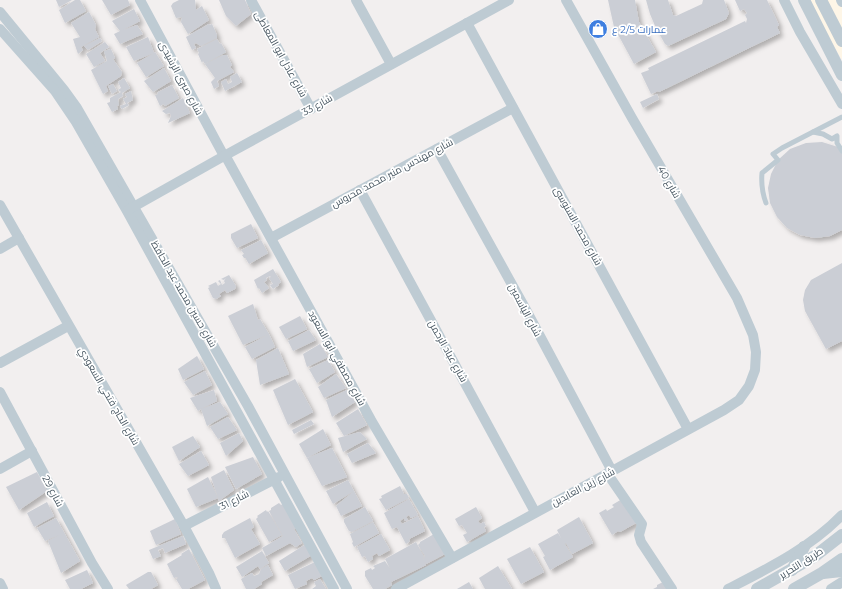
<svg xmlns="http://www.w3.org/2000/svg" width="842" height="589" font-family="Montserrat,Cairo,sans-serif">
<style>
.commercial{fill:#fef6e7}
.building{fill:#cbced5;filter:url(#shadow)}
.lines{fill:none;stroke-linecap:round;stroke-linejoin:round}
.service{stroke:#becbd3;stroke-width:5}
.minor{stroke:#becbd3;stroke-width:10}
.tertiary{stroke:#becbd3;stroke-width:12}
.labels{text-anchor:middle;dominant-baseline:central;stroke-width:3.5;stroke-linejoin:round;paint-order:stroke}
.shop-label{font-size:10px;fill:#366cbe;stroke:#fff;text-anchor:start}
.street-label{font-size:10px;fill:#45545f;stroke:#fff}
</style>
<defs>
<filter id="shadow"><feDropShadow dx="3.5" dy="3.5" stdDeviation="2" flood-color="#0004"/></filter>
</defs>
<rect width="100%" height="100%" fill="#f2efef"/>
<polygon class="commercial" points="809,0 842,0 842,60 814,12"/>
<g class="building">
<polygon points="56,0 72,0 59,7"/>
<polygon points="75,0 80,0 86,11 65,23 59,10"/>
<polygon points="102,0 128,0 130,5 111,15"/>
<polygon points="179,0 195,0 196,10 202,6 209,20 188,34 181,22 182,17 176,18 171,6 173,3"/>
<polygon points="219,0 245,0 251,14 236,26 226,16"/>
<polygon points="608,0 635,0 639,22 656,52 634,64 614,27"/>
<polygon points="646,0 668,0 673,15 676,16 702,4 703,0 724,0 729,13 726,19 668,46 665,44 656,28 650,14"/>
<polygon points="735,0 767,0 779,25 777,27 780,33 659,92 658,91 651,94 641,73 649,70 648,68 745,21 746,23 747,19 745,15 747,13 744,9 740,11"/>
<polygon points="134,9 140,21 123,30 137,25 143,34 120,44 114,34 120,31 112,21"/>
<polygon points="89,12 96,25 95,29 99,37 81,47 83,50 78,54 73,39 80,37 71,23"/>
<polygon points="209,24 210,25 212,24 217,35 217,38 201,46 196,43 194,44 196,48 192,50 186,37"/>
<polygon points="148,37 154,53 155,52 164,66 146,77 137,63 154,53 134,61 126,47"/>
<polygon points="100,38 102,41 88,50 84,46"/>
<polygon points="217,39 220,44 221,43 226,52 205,64 203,61 202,63 198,54 199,53 197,49"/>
<polygon points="105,42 109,47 100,53 105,61 94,67 86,54"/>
<polygon points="111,49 115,58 113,59 122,72 121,76 106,86 108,91 103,94 91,70 107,61 104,51"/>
<polygon points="223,55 227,55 232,65 230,67 234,72 217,81 219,86 214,89 211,82 215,78 205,64"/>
<polygon points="164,68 171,81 153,92 144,81"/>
<polygon points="237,73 242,82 225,91 221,82 226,79 228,84 232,82 230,77"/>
<polygon points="124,78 130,88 122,93 123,96 118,99 119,105 117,106 118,109 112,112 107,103 110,102 110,98 121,92 118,90 121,88 118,82"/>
<polygon points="113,84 117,91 112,94 108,86"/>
<polygon points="172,85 179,98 165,106 164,104 160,106 155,95 157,95 158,92"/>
<polygon points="131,91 133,100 127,103 129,105 122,109 120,106 126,104 123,99 127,97 125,94"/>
<polygon points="657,94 659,99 643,108 640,102"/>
<polygon points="183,98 190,113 168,123 171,116 170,113 166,114 162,111"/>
<polygon points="822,142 838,147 842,150 842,230 830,236 815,238 800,235 787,228 777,217 770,203 768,188 771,174 778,160 790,149 806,143"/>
<polygon points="251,224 258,238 237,248 231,238 231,234"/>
<polygon points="261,240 268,253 249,264 246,259 246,258 244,258 242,255 244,254 241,250"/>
<polygon points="842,263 842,341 826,349 805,311 803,300 805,290 811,280"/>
<polygon points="273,269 281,282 278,284 279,285 273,289 270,285 273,284 269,278 271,277 270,276 266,278 267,280 264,282 269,288 262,293 259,288 258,289 254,280"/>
<polygon points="229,275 236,286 235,289 227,293 225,290 219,294 221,296 216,299 213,298 208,288 210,287 208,286 216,282 218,286 221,284 218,281 220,280 222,285 225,283 224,281 226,278 224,280 221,279"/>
<polygon points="253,304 258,320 260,319 269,334 275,347 252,359 245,347 267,335 243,345 228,316"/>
<polygon points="300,316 307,329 286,339 279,327"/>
<polygon points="309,330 316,340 293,351 288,341"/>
<polygon points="320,344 328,357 307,367 303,354"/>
<polygon points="278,348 289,374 260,385 256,360"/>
<polygon points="197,356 204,369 183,380 178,369"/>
<polygon points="328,360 335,372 317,383 309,369"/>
<polygon points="205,371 212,385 193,395 184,382"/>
<polygon points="336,374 346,388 324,398 318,387"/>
<polygon points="295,379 313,412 288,425 273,390"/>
<polygon points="214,390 217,401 201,409 220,402 228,414 207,426 201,409 198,411 190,398"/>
<polygon points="347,390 355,402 332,417 326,400"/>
<polygon points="358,409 367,425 344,436 336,423"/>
<polygon points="228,417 237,430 218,439 210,427"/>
<polygon points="311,420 314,424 294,434 292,430"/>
<polygon points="323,429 331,445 307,458 299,444"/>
<polygon points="360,432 367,439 343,452 338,438"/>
<polygon points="239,433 243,441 226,456 220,443"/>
<polygon points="193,436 200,447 179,461 172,447"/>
<polygon points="368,443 376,453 352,463 347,454"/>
<polygon points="332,448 347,477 322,486 307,458"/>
<polygon points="201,451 209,465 188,476 179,464"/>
<polygon points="253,457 262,474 236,489 225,467"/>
<polygon points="224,470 234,490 219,501 211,477"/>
<polygon points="37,472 47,491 19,510 6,487"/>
<polygon points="208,477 218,498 196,507 187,489"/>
<polygon points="348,480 362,506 341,516 336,506 354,491 333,504 326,491"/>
<polygon points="400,486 404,494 407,494 409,498 386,510 379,499 382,498 381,496"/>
<polygon points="409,499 418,515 411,518 409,515 406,517 408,520 405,521 404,518 400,521 402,524 418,516 425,531 409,539 410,541 406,544 397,527 392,529 384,513"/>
<polygon points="622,499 636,523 620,532 618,531 612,535 599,513 606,509 607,511 614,507 612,505"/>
<polygon points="47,502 54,516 34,527 27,513"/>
<polygon points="279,503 281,505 283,504 296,528 294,529 302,543 296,547 290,543 266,556 262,548 283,536 269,511 271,510 271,508"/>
<polygon points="365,507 373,521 352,532 349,531 344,522 344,519"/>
<polygon points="476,507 482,518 478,521 480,524 484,522 486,526 484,527 486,531 467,542 463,535 467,533 462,525 459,526 455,519"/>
<polygon points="266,510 267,512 268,511 282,535 269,542 256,519 258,517 257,516"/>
<polygon points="579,517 593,543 572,554 566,543 564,544 557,530"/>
<polygon points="56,518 80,561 61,573 48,541 59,535 45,541 37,528"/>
<polygon points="250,518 254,527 251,529 260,544 235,558 225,538 222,538 222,535 224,532"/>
<polygon points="175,519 181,534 156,545 150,531"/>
<polygon points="373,522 379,533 354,547 352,543 353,542 350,534"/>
<polygon points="558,533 573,557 550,570 543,557 545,556 538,544"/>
<polygon points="381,534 390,550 379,556 377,553 372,556 373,559 368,562 365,556 362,557 357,547"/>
<polygon points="434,534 445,554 426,564 423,560 426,554 425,556 418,545 420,543 420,542"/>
<polygon points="183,536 186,544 165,553 163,548 158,550 161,556 153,559 149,550"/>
<polygon points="416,542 424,557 423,559 426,565 391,582 392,585 385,589 373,589 365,576 365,571 371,568 372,570 375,568 373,566 385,561 392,572 385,559"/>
<polygon points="306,544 312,555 285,571 279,561"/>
<polygon points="530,547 544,572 521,584 507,559"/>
<polygon points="189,549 205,580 188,589 182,589 176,579 178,578 177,577 174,578 167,564 182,555 181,554"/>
<polygon points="262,551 269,563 260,569 258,566 242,577 236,567"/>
<polygon points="317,561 324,575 314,580 312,578 306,581 307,584 295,589 288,575"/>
<polygon points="268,565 273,575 261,582 262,584 254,589 246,589 241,579 252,573 254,576 259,574 261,569"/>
<polygon points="498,566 512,589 485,589 479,578"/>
<polygon points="87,570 93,583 81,589 70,589 65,580"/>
<polygon points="148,572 151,572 158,585 151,589 129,589 126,585"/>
<polygon points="320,579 326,589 312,589 316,586 314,582"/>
<polygon points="665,581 669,589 653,589 657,587 657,585"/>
<polygon points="469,582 473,589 457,589"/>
</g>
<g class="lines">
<g class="service">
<polyline points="813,132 823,134 832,139 837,136 837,143 842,151"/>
<path d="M766,203C762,192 761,184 762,173L778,160L773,154L782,148L842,117"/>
</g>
<g class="minor">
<polyline points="140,0 224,156"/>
<polyline points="251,0 311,109"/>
<polyline points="356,0 391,64"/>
<polyline points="784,0 800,32 842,104"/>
<polyline points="841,0 842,2"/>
<polyline points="0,12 64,90 77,108 248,406 347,589"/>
<polyline points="467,23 688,429"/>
<polyline points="0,29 55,91 76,122 127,211 334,589"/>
<polyline points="437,149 525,308 612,471"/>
<polyline points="225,155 371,420 452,558"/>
<polyline points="360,190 535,512"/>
<polyline points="0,205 184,526 209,573 216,589"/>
<polyline points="128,210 224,156 509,0"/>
<polyline points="271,238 513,108"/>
<polyline points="0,249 19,238"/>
<polyline points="0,363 68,326"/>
<polyline points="0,392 92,563 108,589"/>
<polyline points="0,469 32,451"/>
<polyline points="607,473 642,524 639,535 641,542 672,589"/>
<polyline points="184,526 279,477"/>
<polyline points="0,583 3,589"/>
<polyline points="396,589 724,410 739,400 749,386 755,370 756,352 753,335 737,298 632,118 566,0"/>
<path d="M728,589C769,568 810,548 842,515"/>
<polyline points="831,589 842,582"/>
</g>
<g class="tertiary">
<polyline points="804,0 842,75"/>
<polyline points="821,0 842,41"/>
<polyline points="792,570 804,547"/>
<polyline points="823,573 842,571"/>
<polyline points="757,589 815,556 842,535"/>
<polyline points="794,589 822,573 842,559"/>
</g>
</g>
<defs>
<symbol id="shop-disc" viewBox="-11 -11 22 22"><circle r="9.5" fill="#3f7fe0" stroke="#fff"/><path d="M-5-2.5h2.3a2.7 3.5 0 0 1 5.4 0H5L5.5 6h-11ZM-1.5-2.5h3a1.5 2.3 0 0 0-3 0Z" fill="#fff"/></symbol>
</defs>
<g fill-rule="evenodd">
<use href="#shop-disc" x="587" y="18" width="22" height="22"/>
</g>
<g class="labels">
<g class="shop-label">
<text x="612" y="29">عمارات 2/5 ع</text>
</g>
<g class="street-label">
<text transform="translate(281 54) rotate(61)">شارع عادل ابو المعاطى</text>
<text transform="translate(181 78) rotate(62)">شارع صبرى الرشيدى</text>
<text transform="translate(317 105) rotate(-29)">شارع 33</text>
<text transform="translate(392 173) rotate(-28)">شارع مهندس منير محمد محروس</text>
<text transform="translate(669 182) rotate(60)">شارع 40</text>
<text transform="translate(578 226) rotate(61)">شارع محمد السنوسى</text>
<text transform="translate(184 294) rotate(60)">شارع حسين محمد عبد الحافظ</text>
<text transform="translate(525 310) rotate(62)">شارع الياسمين</text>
<text transform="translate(448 351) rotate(61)">شارع عباد الرحمن</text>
<text transform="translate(337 358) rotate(61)">شارع مصطفي ابو السعود</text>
<text transform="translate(109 396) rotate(60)">شارع الحاج فتحي السعودي</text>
<text transform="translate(583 487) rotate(-28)">شارع زين العابدين</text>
<text transform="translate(53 491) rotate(62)">شارع 29</text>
<text transform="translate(234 500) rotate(-27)">شارع 31</text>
<text transform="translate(801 563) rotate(-32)">طريق التحرير</text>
</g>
</g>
</svg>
